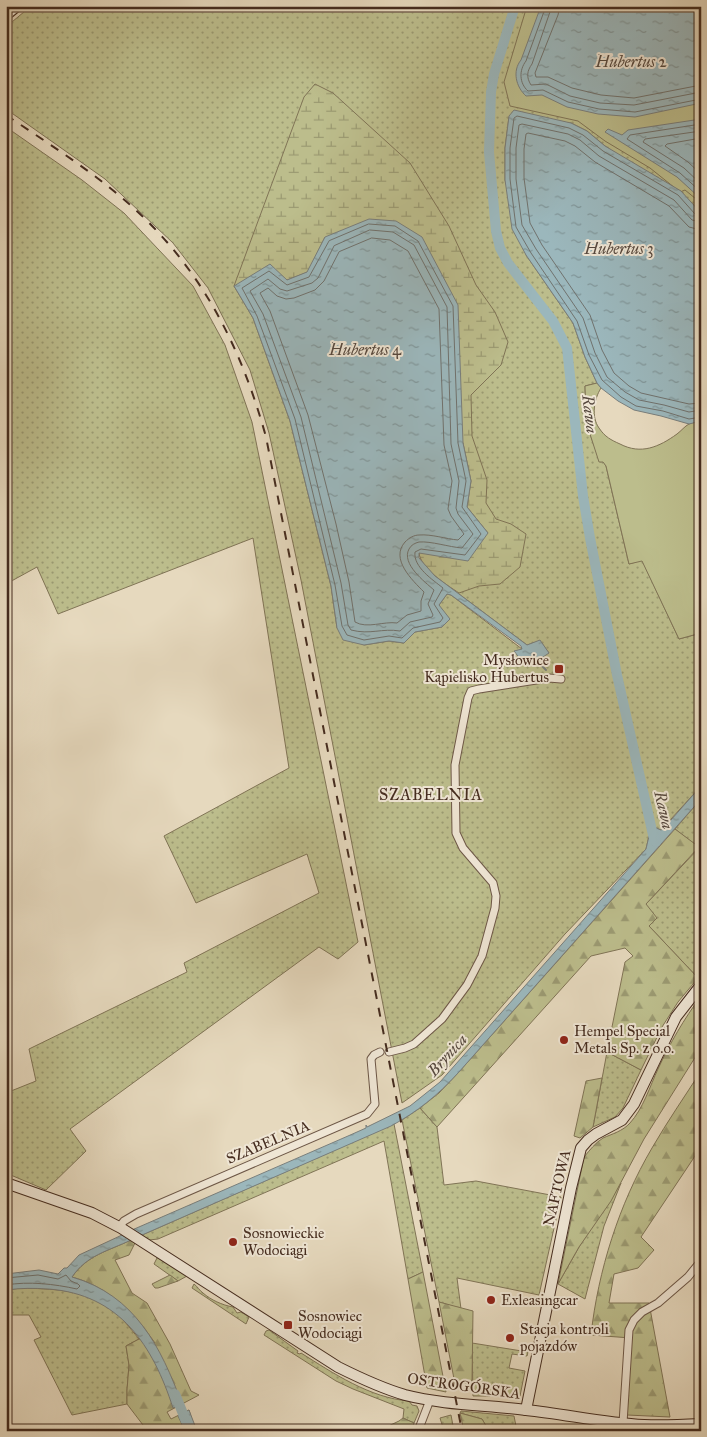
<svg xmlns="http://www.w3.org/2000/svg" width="707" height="1437" font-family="'IM FELL Great Primer',serif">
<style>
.grass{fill:url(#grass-dots);stroke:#807456;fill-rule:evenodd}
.forest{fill:url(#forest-firs);stroke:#807456}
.wetland{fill:url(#wetland-marsh);stroke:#807456}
.green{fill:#bcbd8c;stroke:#807456}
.water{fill:url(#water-ripples);stroke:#797f7d}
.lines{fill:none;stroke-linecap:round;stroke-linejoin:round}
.shore{stroke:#70726e;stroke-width:1}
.stream{stroke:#797f7d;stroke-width:2}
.river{stroke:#9bb7bc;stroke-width:10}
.street-casing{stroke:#6d5747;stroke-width:9}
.secondary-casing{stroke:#452c1f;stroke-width:12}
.street{stroke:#efe6d5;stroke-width:7}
.secondary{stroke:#efe6d5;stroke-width:10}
.rail{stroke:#452c1f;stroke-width:2;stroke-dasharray:9 9;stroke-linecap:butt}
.poi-dot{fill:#8f2418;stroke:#efe6d5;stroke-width:2}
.labels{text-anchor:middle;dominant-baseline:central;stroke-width:4;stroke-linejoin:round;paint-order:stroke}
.poi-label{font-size:15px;fill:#452c1f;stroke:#efe6d5;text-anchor:start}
.street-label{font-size:15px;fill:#452c1f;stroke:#efe6d5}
.water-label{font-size:16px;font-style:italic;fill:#56483e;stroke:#efe6d5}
.neighbourhood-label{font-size:16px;letter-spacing:1px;fill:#452c1f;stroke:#efe6d5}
</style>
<defs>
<pattern id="grass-dots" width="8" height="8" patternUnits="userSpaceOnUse" patternTransform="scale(1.25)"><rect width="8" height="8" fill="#bcbd8c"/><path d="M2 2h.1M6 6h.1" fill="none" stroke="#9b9a72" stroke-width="1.8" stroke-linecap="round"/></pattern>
<pattern id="forest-firs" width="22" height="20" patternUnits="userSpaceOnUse" patternTransform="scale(1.25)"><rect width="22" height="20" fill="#bcbd8c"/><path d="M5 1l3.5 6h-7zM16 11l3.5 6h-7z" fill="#9b9a72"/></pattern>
<pattern id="wetland-marsh" width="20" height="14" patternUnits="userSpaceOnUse" patternTransform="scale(1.25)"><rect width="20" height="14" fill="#bcbd8c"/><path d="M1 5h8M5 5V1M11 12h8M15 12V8" fill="none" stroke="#9b9a72"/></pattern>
<pattern id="water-ripples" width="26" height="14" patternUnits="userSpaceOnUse" patternTransform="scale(1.25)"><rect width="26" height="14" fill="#9bb7bc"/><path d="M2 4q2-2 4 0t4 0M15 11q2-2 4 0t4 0" fill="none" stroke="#809598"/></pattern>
</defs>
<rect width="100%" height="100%" fill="#e6d9be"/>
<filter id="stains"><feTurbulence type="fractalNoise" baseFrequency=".004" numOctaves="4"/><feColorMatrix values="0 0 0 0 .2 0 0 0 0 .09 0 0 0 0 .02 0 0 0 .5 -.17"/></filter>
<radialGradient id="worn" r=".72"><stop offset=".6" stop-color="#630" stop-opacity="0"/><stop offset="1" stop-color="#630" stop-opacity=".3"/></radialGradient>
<g class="grass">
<path d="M31,6H513C506,32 494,56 490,83C483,120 488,159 491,196C493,216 492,238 502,256C507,264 514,272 520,280C540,305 561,329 568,361L581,496L617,682L647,817L649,836L646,849L565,934L442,1075L402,1103L301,580L269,433L250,370L208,288L173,243L105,179L6,109V27ZM234,286L435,576L527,645L540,641L549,653L515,652L522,649L451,595L447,594L439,605L442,627L415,632L404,643L389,641L364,645L337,628L331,586L290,421L253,318Z"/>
<path d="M517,6H541L542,95L701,199V213L605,146L587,131L571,123L509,117L505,148V180L526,255L573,323L585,357L597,383L585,386L586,417L589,431L600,462L603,461L606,466L629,564L642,560L679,639L701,633V786L661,830L656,828L650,816C627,712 604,609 586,505C580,472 578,438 575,404C573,389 573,373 570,358C562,315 526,291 506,255C495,236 496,214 494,193C491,154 488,113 496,75C501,52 510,29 517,6Z"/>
<polygon points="6,127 82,180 124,213 193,286 225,345 252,422 358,942 338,959 319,947 70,1129 86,1151 46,1190 6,1173 6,1093 36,1081 29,1049 187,972 184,963 319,893 307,854 196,903 164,836 289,768 253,538 58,614 37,567 6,584"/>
<polygon points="701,799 701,975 698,978 649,926 646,904 699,848 675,829"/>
<polygon points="607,1052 641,1070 623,1108 615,1117 593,1127"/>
<polygon points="420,1108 437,1127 444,1185 476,1181 561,1197 539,1295 457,1278 461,1309 439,1302 402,1120"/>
<polygon points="394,1124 423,1272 408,1279 384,1141 158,1239 149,1240 142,1235"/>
<polygon points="621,1183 604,1226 585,1299 558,1284 579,1247"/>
<polygon points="158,1256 187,1276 178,1281 154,1264"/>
<path d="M194,1284C198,1287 199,1290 203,1293C211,1300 222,1305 233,1307L237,1313L241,1312L249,1317L246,1324L192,1288Z"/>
<path d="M21,1288C51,1289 83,1289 109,1307C120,1315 130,1328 139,1339L126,1346L129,1365L127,1390V1404L72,1415L34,1340L41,1337L29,1315H6V1290Z"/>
<path d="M269,1330L298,1351L297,1353L300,1354L301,1353C333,1373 370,1398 409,1401L412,1405L417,1406L419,1411L414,1423L403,1418L404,1409L353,1389L336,1381L264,1335L266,1331Z"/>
<polygon points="472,1343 528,1352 527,1356 512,1354 509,1368 525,1371 520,1396 473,1396"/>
<polygon points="461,1411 514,1416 517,1431 489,1431 482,1419 460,1413"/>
<polygon points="451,1415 454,1431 444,1431 440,1418"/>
</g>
<g class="forest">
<polygon points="675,829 699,847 646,904 657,918 649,926 698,978 678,1002 662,1027 641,1070 607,1052 625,962 633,956 625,948 591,956 437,1127 420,1108 439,1093 458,1073"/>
<path d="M701,996V1048L644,1139L611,1201L579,1247L558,1284L584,1157C590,1150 595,1143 603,1138C612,1134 623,1131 630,1123C643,1109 650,1086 658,1069C670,1043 684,1019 701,996Z"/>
<path d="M701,1071V1147L641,1237L654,1250L638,1268L614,1274L609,1303H649L670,1417L627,1415L631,1338L591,1335C598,1271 619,1204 652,1148C667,1122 685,1096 701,1071Z"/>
<polygon points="602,1078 593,1127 580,1138 574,1136 586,1081"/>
<path d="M131,1240L135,1243L129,1255L115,1260L132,1293L147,1303L170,1344L191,1391L199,1395L167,1412L171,1419L189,1410L195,1431H144L143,1425L127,1404V1390L129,1365L126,1346L139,1339L155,1343C134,1313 109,1287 72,1277C87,1255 108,1251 131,1240Z"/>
<polygon points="423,1272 446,1392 427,1388 408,1279"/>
<polygon points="170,1275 178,1281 158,1288 155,1288 152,1284"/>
<polygon points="439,1302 473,1311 472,1381 456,1389"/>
<polygon points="460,1413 482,1419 489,1431 464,1431"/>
<polygon points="403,1418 414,1423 412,1431 378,1431 399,1421"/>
</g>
<path class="wetland" d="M315,84L333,93L410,163L449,226L476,285L495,312L508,342L501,365L471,395L472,436L487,480L486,503L496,519L511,524L526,534L520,567L500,584L479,586L459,593C447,585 421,569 419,553L488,533L467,507L471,481L463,443L325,237L308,272L287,280L234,286L304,97Z"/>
<g class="green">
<polygon points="527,6 701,6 701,203 685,190 680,192 650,168 605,141 578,121 510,106 504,82"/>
<path d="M597,383L601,388C594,399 591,417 599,428C605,437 611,440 620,444C641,455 659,447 677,434C681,431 685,426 689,424C693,422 697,422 701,421V633L679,639L642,561L629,564L606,466L603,462H599L589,431L586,417L585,386Z"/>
</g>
<g class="water">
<path d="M541,6H701V103L635,117L598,114L567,107L542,95L526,96C516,87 512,71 521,60Z"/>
<polygon points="514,110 571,123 587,131 605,146 681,191 701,213 701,421 689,424 661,416 634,410 618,401 601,388 597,383 585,357 573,323 526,255 512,229 505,180 505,148 509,116"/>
<polygon points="701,119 701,199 677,177 605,132 608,129 622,135 628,130"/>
<polygon points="369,219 396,221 422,237 458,305 463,443 471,481 467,507 488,533 468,561 419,553 419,558 435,576 527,645 540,640 549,653 537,661 524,664 514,651 522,649 521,646 451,595 447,594 439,605 450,619 442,627 415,632 404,643 389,641 364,645 343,640 337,628 331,586 290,421 253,318 234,286 270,264 287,280 307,272 325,237"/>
<path d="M701,786V799L458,1073C438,1095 417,1112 391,1126L142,1235L132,1230L348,1136L366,1128V1125L367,1127L410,1106L440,1082L646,849L649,836L655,838L656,828L661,830L663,829Z"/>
<path d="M122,1235L131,1240C108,1251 87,1255 72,1277C135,1295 161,1347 182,1404L173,1408C153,1346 120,1294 48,1289C34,1288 21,1288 6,1290V1274L39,1270L58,1274L64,1268H67L79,1255Z"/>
<polygon points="189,1410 197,1431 185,1431 178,1416"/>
</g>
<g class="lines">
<g class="shore">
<path d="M546,6L526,61C519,70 519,83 528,91L543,90L568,102L599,109L635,112L701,99"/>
<path d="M552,6L532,64C527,71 526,77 531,85L546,84L570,96L600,103L634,105L701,92"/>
<polyline points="560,6 558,15 535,73 536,77 548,77 572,88 601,95 634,98 701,85"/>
<polyline points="701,124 630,135 627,139 680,173 701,192"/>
<polyline points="701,131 645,139 643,142 684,168 701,184"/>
<polyline points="701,138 667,144 665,146 688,162 701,174"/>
<polyline points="701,216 695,214 678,195 603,151 583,135 569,128 517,116 514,118 510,148 510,179 516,227 531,253 577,321 589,355 602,380 621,397 636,406 663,411 689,419 701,417"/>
<polyline points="701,222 692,220 674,200 599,156 580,140 568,134 522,124 519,125 516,148 516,179 522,225 536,249 583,318 595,353 607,377 625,392 639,400 664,405 689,412 701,410"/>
<path d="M369,224L395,226L418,241L453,306L458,443L466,481L462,507L481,534L465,555L421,549L415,552C413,567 433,580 443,588L434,604L443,618L440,622L413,628L402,638L389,636L364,640L347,635L342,626L335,585L295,419L257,316L242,288L269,271L287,285L309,277L329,241Z"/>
<path d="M370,230L393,232L414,245L447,307L451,444L459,481L456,508L458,514L473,534L462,548C449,547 431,541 419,542C415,543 411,545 409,549C401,564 425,582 434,590L428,604L433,615L432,617L410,622L400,631C382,628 370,635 351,630L348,625L341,583L301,417L263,314L250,291L268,279L280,289L287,291L312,283L318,278L334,246Z"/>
<polyline points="701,230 689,227 669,206 595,162 575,146 565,141 528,133 526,134 524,149 524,178 530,223 542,245 590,315 602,350 614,373 629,386 641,393 689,404 701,403"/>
<path d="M372,238L390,240L408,251L439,309L444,445L452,481L448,509L451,516L464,534L458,540C446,539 432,534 419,535C414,535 409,538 405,542C390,559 412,580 424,592L421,601V611L407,615L397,623C384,621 367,629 355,622L349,582L336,524L308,415L270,311L260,293L268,288L277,296L286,299L294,298L315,290L324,281L339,252Z"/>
<path d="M6,1278L38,1275L58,1279L66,1275L71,1281L78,1284L80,1286L77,1289C54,1284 29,1281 6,1285"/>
</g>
<g class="stream">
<polyline points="537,661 546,670"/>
<polyline points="618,691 621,690"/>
</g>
<g class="river">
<polyline points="515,6 494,74 491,92 489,152 496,231 500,248 508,263 553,321 567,348 583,496 590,538 617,675 653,835 656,842"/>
<polyline points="175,1394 190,1431"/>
</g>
<defs>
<g id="street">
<polyline points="389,1052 405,1048 414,1044 442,1019 467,985 482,956 495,908 496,896 493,883 463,848 456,833 455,765 468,698 471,691 479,689 549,678 561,679"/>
<polyline points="119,1227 124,1221 136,1214 367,1114 375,1104 371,1059 374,1055 380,1052"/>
<polyline points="623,1423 629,1330 634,1320 642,1312 658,1303 688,1277 701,1261"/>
<polyline points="418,1431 430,1400"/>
</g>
<g id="secondary">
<polyline points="6,15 17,6"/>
<path d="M6,1183L92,1213L121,1228L338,1367C360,1378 381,1388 405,1395C444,1405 486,1405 526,1410C565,1414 604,1423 644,1425C663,1426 682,1425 701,1424"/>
<polyline points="526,1410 571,1188 581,1148 588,1140 596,1134 622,1120 634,1104 676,1017 701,985"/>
</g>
</defs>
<use href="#street" class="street-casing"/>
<use href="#secondary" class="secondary-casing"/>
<use href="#street" class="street"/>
<use href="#secondary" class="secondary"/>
<path class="rail" d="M6,115C43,140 81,164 115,192C195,257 239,339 266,437L462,1431"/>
</g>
<g class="poi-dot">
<rect x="554" y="664" width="10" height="10" rx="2.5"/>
<circle cx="564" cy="1040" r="5"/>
<circle cx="233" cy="1242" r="5"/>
<circle cx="491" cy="1300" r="5"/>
<rect x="283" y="1320" width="10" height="10" rx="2.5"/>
<circle cx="510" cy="1338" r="5"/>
</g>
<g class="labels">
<g class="poi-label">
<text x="549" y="660" text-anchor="end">Mysłowice<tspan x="549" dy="17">Kąpielisko Hubertus</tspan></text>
<text x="574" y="1031">Hempel Special<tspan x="574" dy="17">Metals Sp. z o.o.</tspan></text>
<text x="243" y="1233">Sosnowieckie<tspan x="243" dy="17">Wodociągi</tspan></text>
<text x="501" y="1300">Exleasingcar</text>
<text x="298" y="1316">Sosnowiec<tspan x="298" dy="17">Wodociągi</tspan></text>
<text x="520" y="1329">Stacja kontroli<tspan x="520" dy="17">pojazdów</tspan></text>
</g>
<g class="street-label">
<text transform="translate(268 1142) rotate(-23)">SZABELNIA</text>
<text transform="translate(557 1188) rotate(-77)">NAFTOWA</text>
<text transform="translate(464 1386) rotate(8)">OSTROGÓRSKA</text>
</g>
<g class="water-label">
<text x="631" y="61">Hubertus 2</text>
<text x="619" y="248">Hubertus 3</text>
<text x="365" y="349">Hubertus 4</text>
<text transform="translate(590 414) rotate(83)">Rawa</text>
<text transform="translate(664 810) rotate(77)">Rawa</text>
<text transform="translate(447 1055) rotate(-48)">Brynica</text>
</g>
<g class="neighbourhood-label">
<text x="431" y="794">SZABELNIA</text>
</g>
</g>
<rect width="707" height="1437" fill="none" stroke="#e6d9be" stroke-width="25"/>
<rect x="8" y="8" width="692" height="1422" fill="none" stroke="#452c1f" stroke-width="2.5"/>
<rect x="12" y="12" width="682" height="1412" fill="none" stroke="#452c1f"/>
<rect width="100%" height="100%" filter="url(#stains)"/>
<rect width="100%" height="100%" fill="url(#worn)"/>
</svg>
